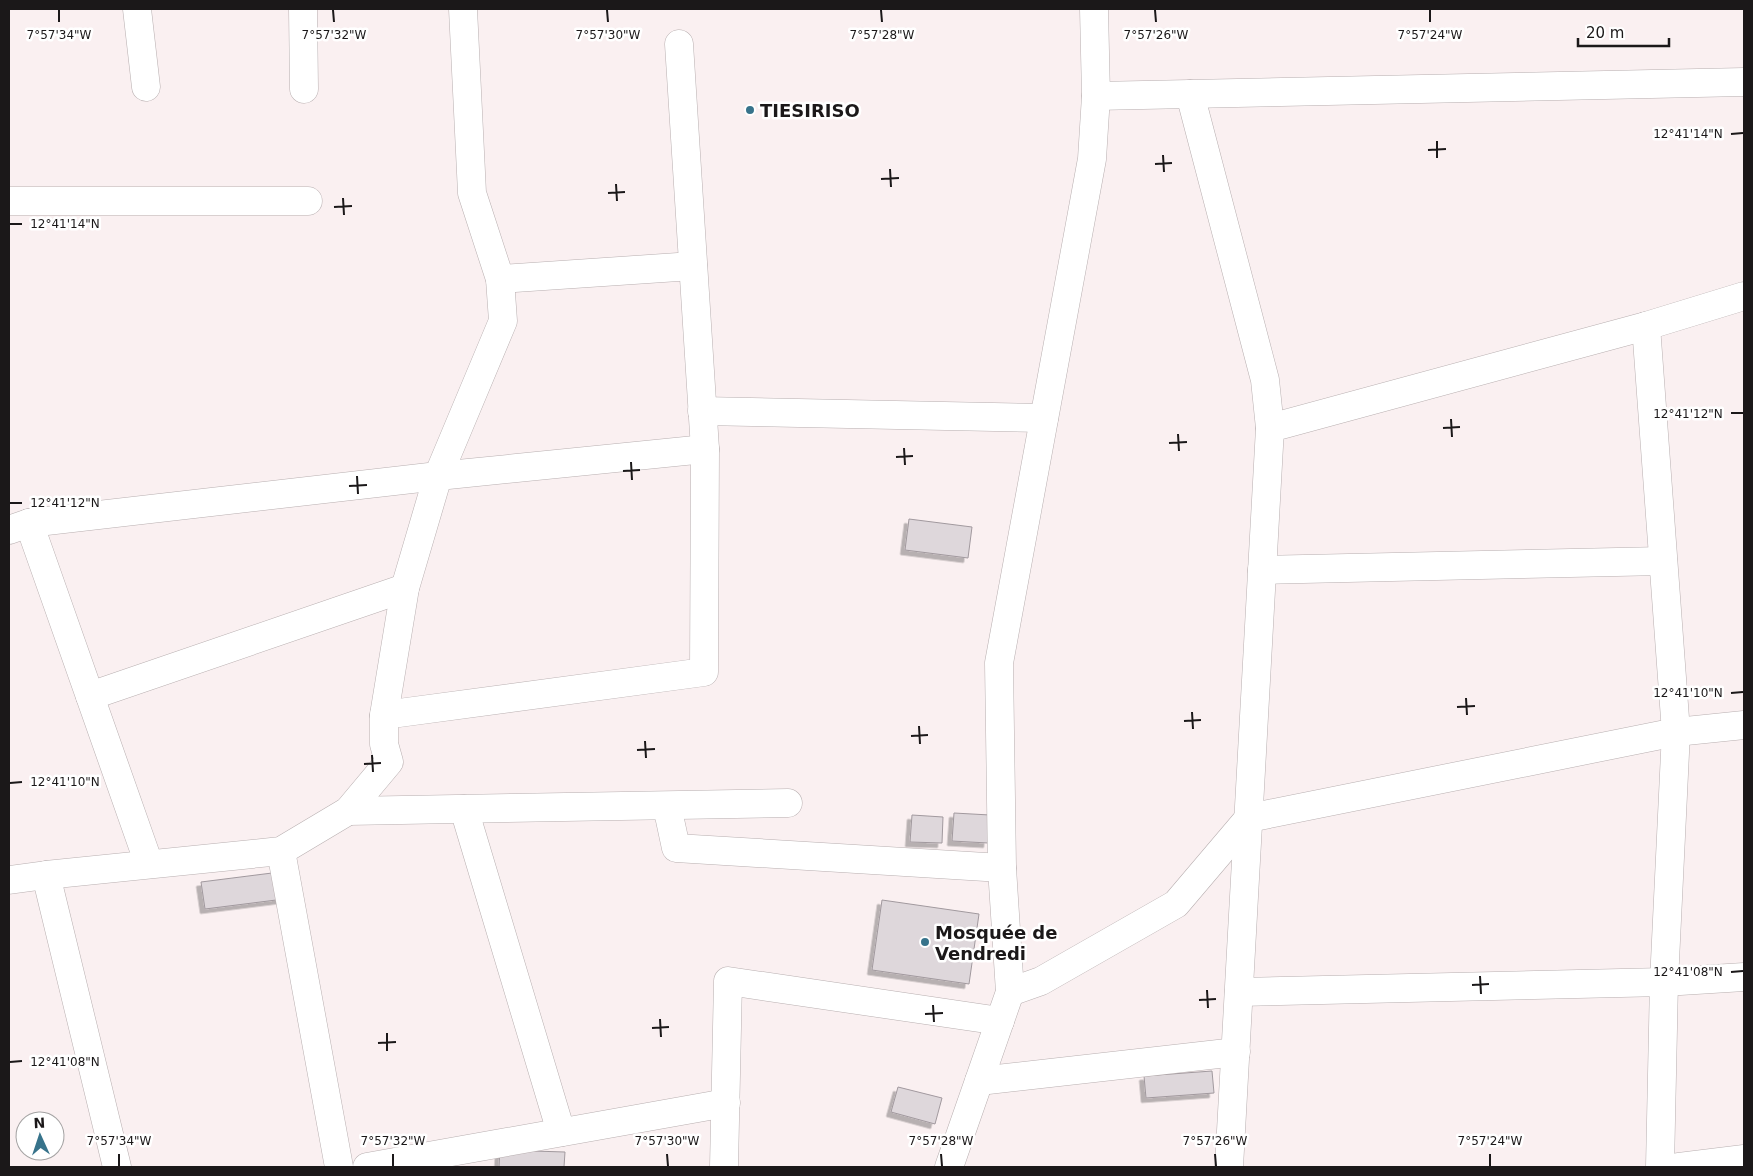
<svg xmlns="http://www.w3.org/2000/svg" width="1753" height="1176" font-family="'DejaVu Sans',sans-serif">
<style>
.building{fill:#ded7db;stroke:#a1999e;filter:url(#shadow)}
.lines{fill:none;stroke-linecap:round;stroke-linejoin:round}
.minor-casing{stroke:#b8afb0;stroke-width:29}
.minor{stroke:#fff;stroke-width:28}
.ticks{fill:none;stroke:#1b1819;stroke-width:2}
.poi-dot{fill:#37738b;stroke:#fff;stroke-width:2}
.labels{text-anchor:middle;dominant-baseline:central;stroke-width:5;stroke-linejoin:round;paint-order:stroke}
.poi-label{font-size:18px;font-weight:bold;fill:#1b1819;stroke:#fff;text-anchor:start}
.ticks-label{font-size:12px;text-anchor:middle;fill:#1b1819;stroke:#fff;stroke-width:5;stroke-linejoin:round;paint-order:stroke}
</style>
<defs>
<filter id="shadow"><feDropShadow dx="-4.5" dy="4.5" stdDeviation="0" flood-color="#0004"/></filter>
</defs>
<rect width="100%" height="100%" fill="#faf0f1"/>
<g class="building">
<polygon points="909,519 972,527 968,558 905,550"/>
<polygon points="954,813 990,815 988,843 952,841"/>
<polygon points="912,815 943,817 942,843 910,842"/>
<polygon points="280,872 284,899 205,909 201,882"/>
<polygon points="882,900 979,914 969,984 872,970"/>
<polygon points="1212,1071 1214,1093 1146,1098 1144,1076"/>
<polygon points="898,1087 942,1098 935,1124 891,1112"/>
<polygon points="500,1150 565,1152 564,1167 499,1167"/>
</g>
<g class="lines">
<defs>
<g id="minor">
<polyline points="137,9 146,87"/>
<polyline points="303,9 304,89"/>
<polyline points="1190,94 1265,380 1270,428"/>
<polyline points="1096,96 1744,82"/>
<polyline points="9,201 308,201"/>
<polyline points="500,279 693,266"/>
<polyline points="1646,326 1676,732 1664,982 1660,1167"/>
<polyline points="702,411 1044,418"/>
<polyline points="29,523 149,864"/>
<polyline points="9,530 29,523 438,476 705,449"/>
<polyline points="1262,570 1663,561"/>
<polyline points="90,696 405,588"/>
<polyline points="384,715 704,672 705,449 679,44"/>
<polyline points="667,806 676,848 1002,868"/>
<polyline points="464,809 561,1132"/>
<polyline points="348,811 788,803"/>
<polyline points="281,851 339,1167"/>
<polyline points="46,875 117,1167"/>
<polyline points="9,880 46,875 281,851 348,811 389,762 384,744 384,715 405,588 438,476 503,321 500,279 472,193 463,9"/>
<polyline points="1010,992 1041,981 1176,904 1249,818 1676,732 1744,725"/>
<polyline points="1239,992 1664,982 1744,977"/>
<polyline points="979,1081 1236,1052"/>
<polyline points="367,1167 726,1103"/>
<polyline points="724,1167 728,981 1000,1021"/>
<polyline points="949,1167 1010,992 1002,868 999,663 1092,159 1096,96 1094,9"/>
<polyline points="1229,1167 1270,428 1646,326 1744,296"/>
<polyline points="1679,1167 1744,1159"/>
</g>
</defs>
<use href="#minor" class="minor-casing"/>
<use href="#minor" class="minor"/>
</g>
<path class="ticks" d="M59,10V22M333,10L334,22M607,10L608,22M881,10L882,22M1155,10L1156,22M1430,10V22M1731,134L1743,133M1437,141V158M1428,150L1446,149M1163,155L1164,172M1155,164L1172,163M890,169L891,187M881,179L899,178M616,184L617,201M608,193L625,192M343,198L344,215M334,207L352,206M10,224H22M1731,413H1743M1451,419L1452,437M1443,428L1460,427M1178,434L1179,451M1169,443L1187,442M904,448L905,465M896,457L913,456M631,462L632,480M623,471L640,470M357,476L358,494M349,486L367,485M10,503H22M1731,693L1743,692M1466,698L1467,715M1457,707L1475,706M1192,712L1193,729M1184,721L1201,720M919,726L920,744M911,736L928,735M645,741L646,758M637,750L655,749M372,755L373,772M364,764L381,763M10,783L22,782M1731,972L1743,971M1480,976L1481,994M1472,985L1489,984M1207,990L1208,1008M1199,1000L1216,999M933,1005L934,1022M925,1014L943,1013M660,1019L661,1037M652,1028L669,1027M387,1033V1051M378,1043L396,1042M10,1062L22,1061M119,1154V1166M393,1154V1166M667,1154L668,1166M941,1154L942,1166M1215,1154L1216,1166M1490,1154V1166"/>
<g class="poi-dot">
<circle cx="750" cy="110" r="5"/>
<circle cx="925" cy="942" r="5"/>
</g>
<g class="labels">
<g class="poi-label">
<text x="760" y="110">TIESIRISO</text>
<text x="935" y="932">Mosquée de<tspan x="935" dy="21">Vendredi</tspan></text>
</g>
</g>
<g class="ticks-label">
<text x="59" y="39">7°57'34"W</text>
<text x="334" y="39">7°57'32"W</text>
<text x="608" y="39">7°57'30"W</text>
<text x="882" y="39">7°57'28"W</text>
<text x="1156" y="39">7°57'26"W</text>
<text x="1430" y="39">7°57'24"W</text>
<text x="1688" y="138">12°41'14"N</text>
<text x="65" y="228">12°41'14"N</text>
<text x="1688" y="418">12°41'12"N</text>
<text x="65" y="507">12°41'12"N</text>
<text x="1688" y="697">12°41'10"N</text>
<text x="65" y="786">12°41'10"N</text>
<text x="1688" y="976">12°41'08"N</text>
<text x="65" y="1066">12°41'08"N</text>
<text x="119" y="1145">7°57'34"W</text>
<text x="393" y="1145">7°57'32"W</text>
<text x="667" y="1145">7°57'30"W</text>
<text x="941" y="1145">7°57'28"W</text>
<text x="1215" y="1145">7°57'26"W</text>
<text x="1490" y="1145">7°57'24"W</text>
</g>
<rect width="1753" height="1176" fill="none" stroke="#1b1819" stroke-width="20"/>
<g transform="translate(40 1136) rotate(357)"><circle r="24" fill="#ffffff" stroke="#a4a3a3"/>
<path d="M0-4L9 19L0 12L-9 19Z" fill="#37738b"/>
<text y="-8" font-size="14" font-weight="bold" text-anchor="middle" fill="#1b1819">N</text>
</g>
<path d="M1578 38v8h91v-8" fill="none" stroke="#1b1819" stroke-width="2.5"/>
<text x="1586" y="38" font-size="15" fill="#1b1819" stroke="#ffffff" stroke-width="4" paint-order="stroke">20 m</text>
</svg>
